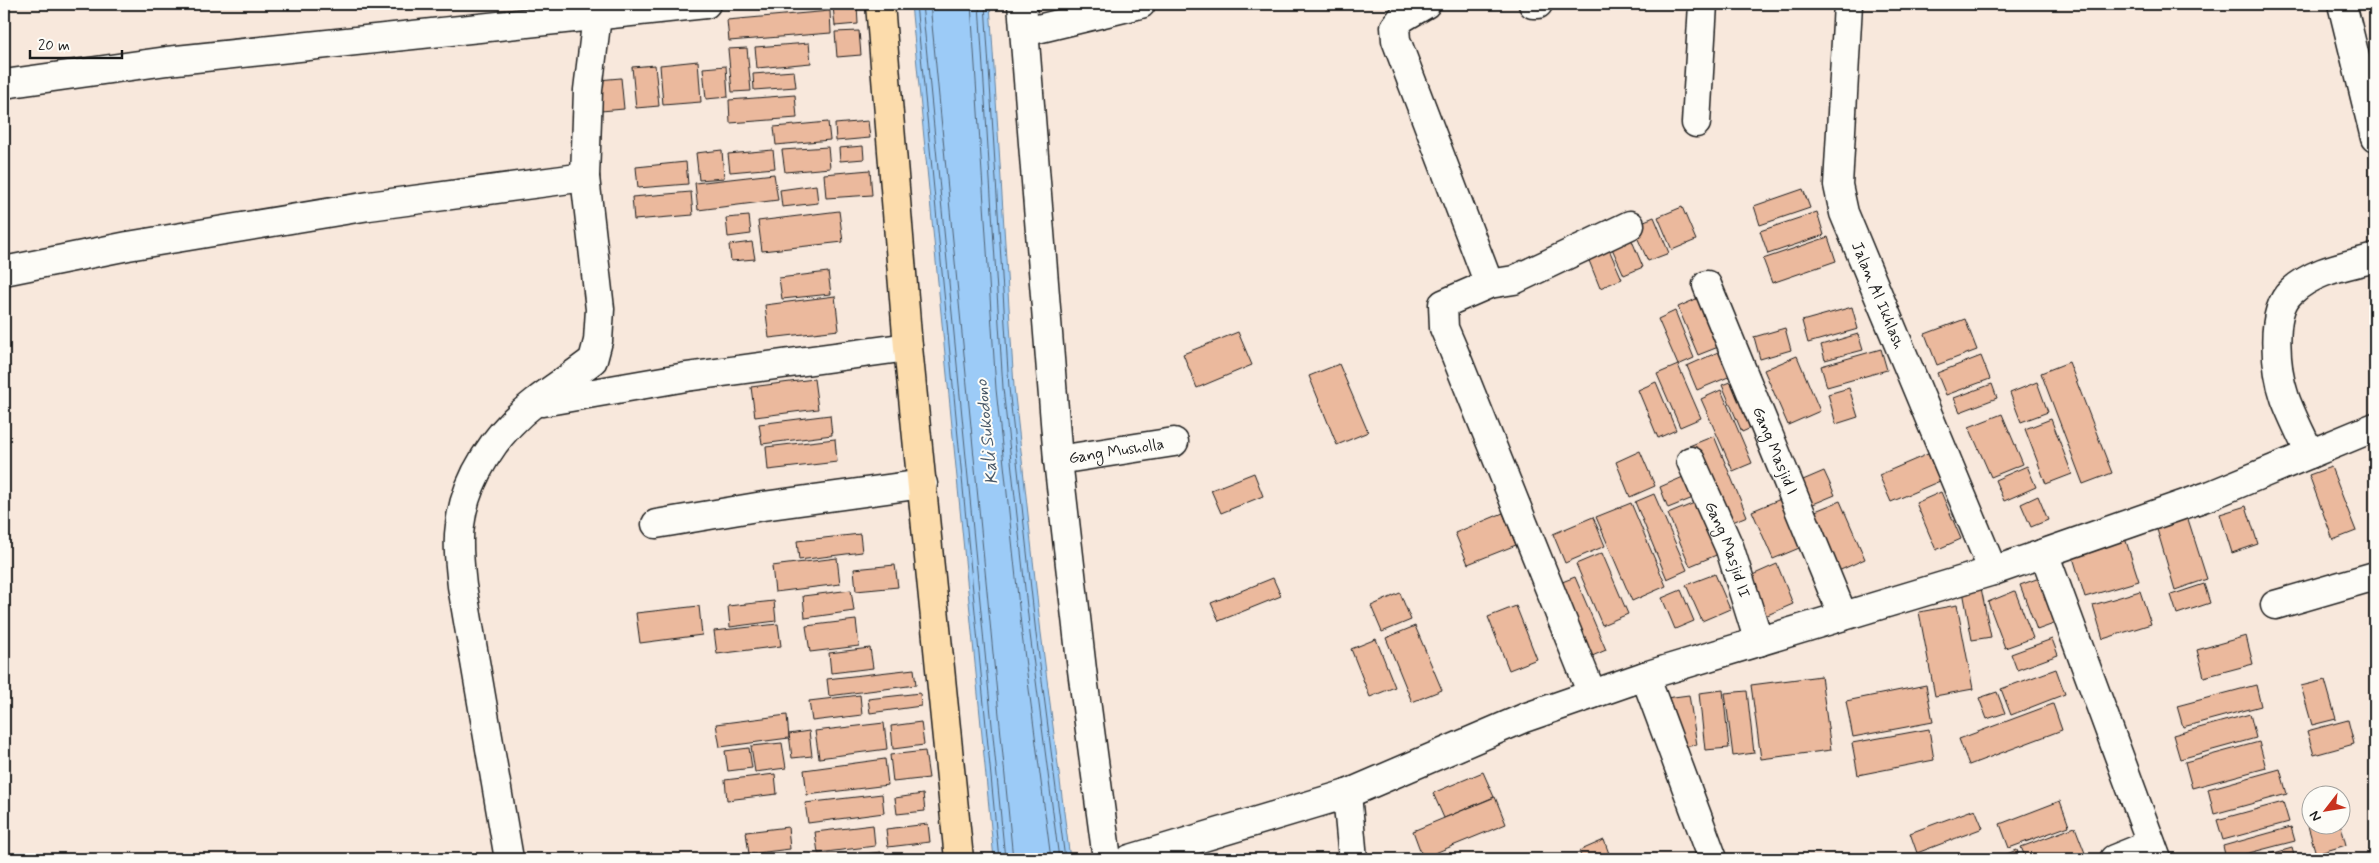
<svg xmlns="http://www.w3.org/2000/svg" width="2379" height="863" font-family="Mynerve,sans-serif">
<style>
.water{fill:#9ccbf7;stroke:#69859f}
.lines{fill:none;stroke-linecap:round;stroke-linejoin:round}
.shore{stroke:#4f6274;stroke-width:1}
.building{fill:#ebb99d;stroke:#1c1c1c}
.minor-casing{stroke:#1c1c1c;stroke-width:31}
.major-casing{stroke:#1c1c1c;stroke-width:31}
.minor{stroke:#fdfcf7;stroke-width:28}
.major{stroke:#fcdcac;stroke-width:28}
.labels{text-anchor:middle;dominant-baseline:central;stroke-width:4;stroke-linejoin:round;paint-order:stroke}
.street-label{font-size:16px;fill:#1c1c1c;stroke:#fdfcf7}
.water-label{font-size:18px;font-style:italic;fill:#495969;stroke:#fdfcf7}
</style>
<rect width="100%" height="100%" fill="#f8e8dc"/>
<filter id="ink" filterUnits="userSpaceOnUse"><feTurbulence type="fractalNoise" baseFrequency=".02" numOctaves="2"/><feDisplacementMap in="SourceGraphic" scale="10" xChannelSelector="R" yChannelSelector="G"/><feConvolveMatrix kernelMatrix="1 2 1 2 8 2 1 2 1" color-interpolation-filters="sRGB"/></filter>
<g filter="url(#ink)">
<polygon class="water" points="911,4 990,4 1014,387 1041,633 1070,859 994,859"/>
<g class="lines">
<g class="shore">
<polyline points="916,4 999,859"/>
<polyline points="922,4 1005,859"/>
<polyline points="930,4 1013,859"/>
<polyline points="971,4 996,389 1022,635 1051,859"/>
<polyline points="979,4 1003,388 1030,634 1059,859"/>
<polyline points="985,4 1009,388 1036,634 1065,859"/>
</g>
</g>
<g class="building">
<polygon points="857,4 858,24 835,26 833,6"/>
<polygon points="830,11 831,33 729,41 727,20"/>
<polygon points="859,31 861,55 837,57 835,32"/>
<polygon points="809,43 811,63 757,68 755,47"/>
<polygon points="747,48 751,91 732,92 728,49"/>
<polygon points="698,61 701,102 663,105 660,65"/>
<polygon points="655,65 659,106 636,108 632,67"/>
<polygon points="726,66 728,97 706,99 703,68"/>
<polygon points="794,71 796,87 754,90 753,74"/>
<polygon points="621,78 624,109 601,111 598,80"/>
<polygon points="795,95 797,118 730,123 729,100"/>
<polygon points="868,121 870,138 836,141 835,124"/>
<polygon points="828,122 830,140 776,145 774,127"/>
<polygon points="863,146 864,159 840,161 839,148"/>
<polygon points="828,147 830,168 785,172 782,150"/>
<polygon points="722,150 724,178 699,180 696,153"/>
<polygon points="773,150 775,168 730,172 728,154"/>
<polygon points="686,162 688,184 638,188 636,167"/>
<polygon points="870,170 872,195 826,198 824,174"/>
<polygon points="774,174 778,200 698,210 695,183"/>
<polygon points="816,185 818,203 782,207 780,190"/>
<polygon points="1803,189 1810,208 1760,225 1754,206"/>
<polygon points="691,192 693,215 634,220 632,197"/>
<polygon points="1682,207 1696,240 1672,250 1658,217"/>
<polygon points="839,211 843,242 762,251 758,221"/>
<polygon points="1817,212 1824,235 1768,254 1760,231"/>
<polygon points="749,216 751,234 728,237 726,218"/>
<polygon points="1654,217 1669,253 1648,261 1632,226"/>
<polygon points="1630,236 1643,267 1624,275 1610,244"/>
<polygon points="1828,237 1836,261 1772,283 1763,259"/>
<polygon points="752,242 755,259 731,261 729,245"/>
<polygon points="1607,245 1622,279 1600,288 1586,253"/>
<polygon points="828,272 831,294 782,299 779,278"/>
<polygon points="1705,295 1726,344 1698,355 1678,307"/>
<polygon points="835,296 839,330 769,338 765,305"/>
<polygon points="1852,307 1858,329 1808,343 1802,321"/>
<polygon points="1675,311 1694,358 1678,365 1658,319"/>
<polygon points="1965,319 1977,350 1937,365 1925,334"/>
<polygon points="1785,328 1791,350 1760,359 1754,337"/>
<polygon points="1238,332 1252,365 1197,388 1183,354"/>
<polygon points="1858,334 1863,350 1825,360 1821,345"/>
<polygon points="1727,348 1738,373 1697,390 1687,366"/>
<polygon points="1881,349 1887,370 1827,387 1821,366"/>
<polygon points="1797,356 1820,411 1788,425 1764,370"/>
<polygon points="1981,356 1990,379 1946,395 1937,373"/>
<polygon points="2069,362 2112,473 2083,484 2041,373"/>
<polygon points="1339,364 1368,432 1337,445 1309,376"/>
<polygon points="1678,365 1701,418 1680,427 1657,374"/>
<polygon points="1740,378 1760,424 1742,432 1722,385"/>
<polygon points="814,379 818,409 755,417 751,387"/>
<polygon points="1656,382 1676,430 1658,438 1638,390"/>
<polygon points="2037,382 2048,412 2021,422 2010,393"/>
<polygon points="1992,384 1997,398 1960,412 1954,398"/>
<polygon points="1849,388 1858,417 1836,424 1828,394"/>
<polygon points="1721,390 1752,463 1733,471 1701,399"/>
<polygon points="2002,414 2023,464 1991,477 1969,427"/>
<polygon points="830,415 832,435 762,444 759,424"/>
<polygon points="2051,419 2072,474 2046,484 2025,429"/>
<polygon points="1714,436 1747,516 1723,526 1689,446"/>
<polygon points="835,439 837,462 768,470 766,447"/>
<polygon points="1640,451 1655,486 1630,497 1616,462"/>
<polygon points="1928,454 1940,481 1891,502 1879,475"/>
<polygon points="2027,466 2036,487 2004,501 1995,480"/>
<polygon points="2331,467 2356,531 2333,540 2309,475"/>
<polygon points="1824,471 1835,495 1806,507 1796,483"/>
<polygon points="1254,473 1263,496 1221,513 1211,490"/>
<polygon points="1690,474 1698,496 1668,508 1660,487"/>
<polygon points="1941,492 1961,539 1936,550 1916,503"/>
<polygon points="1654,494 1687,570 1667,579 1635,502"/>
<polygon points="2038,496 2048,520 2031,527 2021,504"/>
<polygon points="1783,498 1804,546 1773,559 1752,511"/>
<polygon points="1704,499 1726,551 1690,566 1668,514"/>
<polygon points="1840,501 1865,559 1834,573 1808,514"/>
<polygon points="1631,503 1666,586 1632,601 1596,517"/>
<polygon points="2246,506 2258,544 2232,553 2220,514"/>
<polygon points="1503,513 1516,545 1468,564 1455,533"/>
<polygon points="2187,516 2207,579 2175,590 2156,526"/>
<polygon points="1593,517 1605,546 1565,563 1553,534"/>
<polygon points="860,534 862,552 799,560 797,541"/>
<polygon points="2125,538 2139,581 2085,597 2072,554"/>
<polygon points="1602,553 1628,614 1602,625 1576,564"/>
<polygon points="837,558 840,584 775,592 772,566"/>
<polygon points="1777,564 1793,604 1765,616 1748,577"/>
<polygon points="895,565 898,587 856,591 854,569"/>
<polygon points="1715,574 1730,609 1702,621 1686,585"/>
<polygon points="2045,576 2062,621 2037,630 2020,585"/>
<polygon points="1575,577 1606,650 1583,660 1552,586"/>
<polygon points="1273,578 1281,596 1219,621 1211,603"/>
<polygon points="2204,584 2210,603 2177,614 2171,595"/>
<polygon points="1981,588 1991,637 1972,640 1963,591"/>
<polygon points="851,590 854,611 805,618 803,596"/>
<polygon points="1681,590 1694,621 1675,629 1662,598"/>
<polygon points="2015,591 2033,638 2005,648 1988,602"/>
<polygon points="2140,591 2151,624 2103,639 2093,605"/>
<polygon points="1400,593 1411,620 1382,632 1371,606"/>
<polygon points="774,601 776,621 730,627 728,606"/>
<polygon points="1957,605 1973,689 1935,696 1919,612"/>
<polygon points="699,606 702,635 640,643 636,613"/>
<polygon points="1516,606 1537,659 1509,670 1488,617"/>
<polygon points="2375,613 2375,630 2371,614"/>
<polygon points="856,620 859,646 810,652 806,626"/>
<polygon points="778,624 781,646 717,654 714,631"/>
<polygon points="1415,626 1442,690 1412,702 1386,638"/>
<polygon points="2246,636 2253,664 2204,677 2197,650"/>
<polygon points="1376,639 1395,687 1370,697 1351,649"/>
<polygon points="2052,639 2058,655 2017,670 2011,654"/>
<polygon points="870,648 873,668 831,673 829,653"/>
<polygon points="914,669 916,685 829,696 827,679"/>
<polygon points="2056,669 2065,694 2011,715 2001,689"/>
<polygon points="1821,676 1831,750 1761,759 1751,685"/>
<polygon points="2325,680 2336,719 2312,725 2301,686"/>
<polygon points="1926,685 1933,722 1853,737 1846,701"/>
<polygon points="2256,685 2261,706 2183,727 2177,706"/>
<polygon points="1723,690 1729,748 1705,750 1699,693"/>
<polygon points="1747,691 1754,753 1733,756 1725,693"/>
<polygon points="1997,692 2005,713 1987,719 1979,698"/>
<polygon points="920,693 921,706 870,713 868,699"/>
<polygon points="860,695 862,715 812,721 809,701"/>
<polygon points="1689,695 1697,745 1674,748 1666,698"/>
<polygon points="2053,704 2062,730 1969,765 1959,739"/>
<polygon points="2250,714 2256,738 2180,759 2173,735"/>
<polygon points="787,715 789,738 720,747 716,724"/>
<polygon points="2348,720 2354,744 2314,755 2307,731"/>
<polygon points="921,722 924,745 893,749 891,726"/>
<polygon points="884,723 887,749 819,758 815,731"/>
<polygon points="1929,729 1934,760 1858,775 1852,743"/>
<polygon points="809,731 812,756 792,758 789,734"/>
<polygon points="2259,742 2266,768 2192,788 2185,762"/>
<polygon points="782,743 786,768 755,772 751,746"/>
<polygon points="749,748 752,768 728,771 725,751"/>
<polygon points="925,751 929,778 893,782 890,755"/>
<polygon points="885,759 888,785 807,795 804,770"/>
<polygon points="2280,769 2287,794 2214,814 2208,789"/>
<polygon points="1483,772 1494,797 1444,818 1433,793"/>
<polygon points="775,774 777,794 727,800 725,780"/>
<polygon points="882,794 884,813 808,823 805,803"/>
<polygon points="923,794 925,811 897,814 895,798"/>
<polygon points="1495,797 1506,824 1423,858 1413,831"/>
<polygon points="2060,801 2069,826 2009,848 2000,824"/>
<polygon points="2283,802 2289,822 2223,840 2217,820"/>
<polygon points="1975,809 1983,828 1917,853 1910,833"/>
<polygon points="2312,818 2312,826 2341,826 2346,845 2316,854 2306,819"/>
<polygon points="928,824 930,842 888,847 886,829"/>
<polygon points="873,825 875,846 818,853 815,832"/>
<polygon points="788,827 790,849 749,854 746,832"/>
<polygon points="2075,827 2085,853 2067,859 2026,859 2021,847"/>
<polygon points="2291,827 2295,841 2226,859 2223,846"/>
<polygon points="1604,840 1611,859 1582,859 1579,851"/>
<polygon points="2292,848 2295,859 2253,859"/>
<polygon points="2017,850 2020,859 1996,859 1996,858"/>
<polygon points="881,852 882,859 823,859"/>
</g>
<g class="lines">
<defs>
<g id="minor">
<polyline points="1022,4 1058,460 1082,670 1107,859"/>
<polyline points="1426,4 1402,18 1395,27 1396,40 1489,284"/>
<polyline points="1533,4 1538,4"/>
<path id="s1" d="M1848,4L1838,185L1844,213L1993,571"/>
<polyline points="2342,4 2375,138"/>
<polyline points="1025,32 1141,4"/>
<polyline points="4,84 167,61 706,4"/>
<polyline points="1696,123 1703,4"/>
<polyline points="4,271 128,246 369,206 585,177"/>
<path id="s2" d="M1707,285L1843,616"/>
<polyline points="542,402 686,377 908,347"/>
<path d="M2310,454C2302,436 2292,417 2285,398C2276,372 2269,312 2291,292C2314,270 2346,266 2375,258"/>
<path id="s3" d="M1058,460L1174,442"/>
<path id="s4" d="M1691,461L1730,549L1759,642"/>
<polyline points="656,524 763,506 923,484"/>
<polyline points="2044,553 2157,859"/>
<polyline points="2275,605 2375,576"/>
<polyline points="1645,676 1713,859"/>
<polyline points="1592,694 1453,349 1444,328 1443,304 1489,284 1514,280 1630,225"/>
<polyline points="1347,794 1353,859"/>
<path d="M509,859L462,586C460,566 457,545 460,525C465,479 497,431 534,403C553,388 574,375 593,360L598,341L600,309L585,177L588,90L597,16L595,4"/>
<polyline points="1130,859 1347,794 1524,718 1645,676 1993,571 2211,495 2375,427"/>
<polyline points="2114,859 2151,844"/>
</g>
<polyline id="major" points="880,4 908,347 959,859"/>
</defs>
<use href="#minor" class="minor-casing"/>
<use href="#major" class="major-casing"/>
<use href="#minor" class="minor"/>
<use href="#major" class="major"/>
</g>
</g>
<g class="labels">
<g class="street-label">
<text stroke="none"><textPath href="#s1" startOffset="299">Jalan Al Ikhlash</textPath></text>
<text stroke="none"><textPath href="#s2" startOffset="179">Gang Masjid I</textPath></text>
<text stroke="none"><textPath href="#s3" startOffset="59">Gang Musholla</textPath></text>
<text stroke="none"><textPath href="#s4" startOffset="96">Gang Masjid II</textPath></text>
</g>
<g class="water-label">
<text transform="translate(987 432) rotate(-96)">Kali Sukodono</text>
</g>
</g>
<rect width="2379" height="863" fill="none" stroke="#fdfcf7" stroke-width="20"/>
<rect x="10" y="10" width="2359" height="843" fill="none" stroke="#1c1c1c" stroke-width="2" filter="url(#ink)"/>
<g transform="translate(2326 810) rotate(239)"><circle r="24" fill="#fdfcf7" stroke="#a3a29f"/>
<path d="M0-4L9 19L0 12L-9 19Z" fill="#c8321e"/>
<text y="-8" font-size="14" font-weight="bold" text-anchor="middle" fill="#1c1c1c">N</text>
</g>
<path d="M30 50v8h92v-8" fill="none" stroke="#1c1c1c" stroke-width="2.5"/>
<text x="38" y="50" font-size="15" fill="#1c1c1c" stroke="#fdfcf7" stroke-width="4" paint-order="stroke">20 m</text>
</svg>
